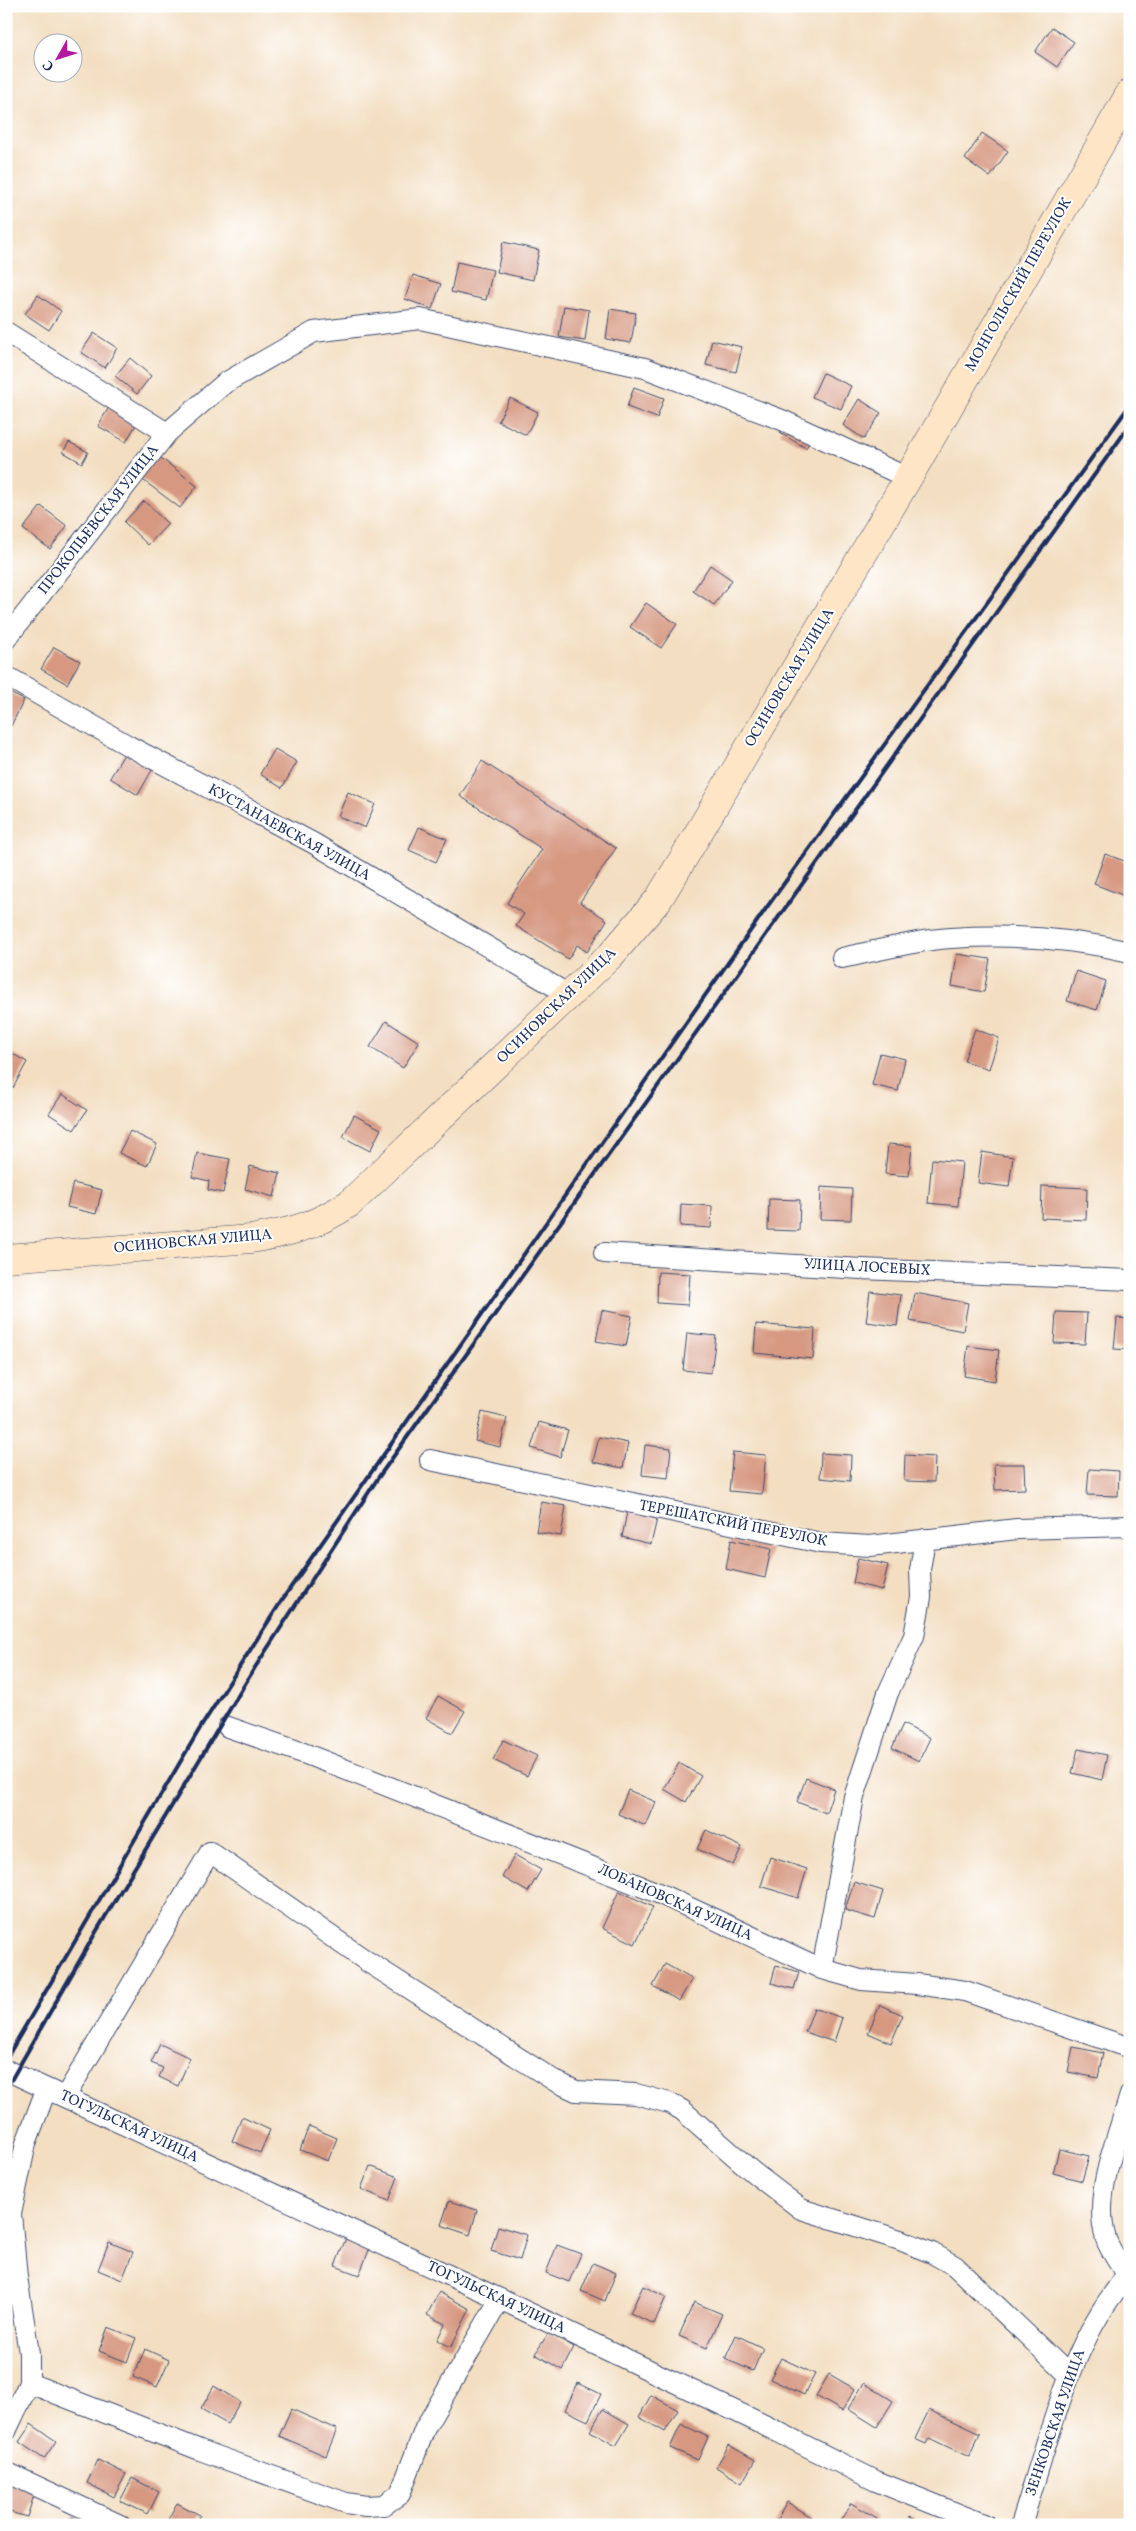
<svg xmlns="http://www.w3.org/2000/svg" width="1136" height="2531" font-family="Vollkorn,serif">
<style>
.building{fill:#d69881}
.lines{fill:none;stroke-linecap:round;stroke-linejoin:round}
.minor-casing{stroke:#3b496d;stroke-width:22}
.secondary-casing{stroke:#3b496d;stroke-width:29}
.minor{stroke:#fff;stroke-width:20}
.secondary{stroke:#fee5c5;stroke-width:28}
.rail{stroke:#1b2f5e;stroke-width:4}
.labels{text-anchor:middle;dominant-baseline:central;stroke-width:4;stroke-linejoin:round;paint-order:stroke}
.street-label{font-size:15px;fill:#1b2f5e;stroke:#fff}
</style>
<rect width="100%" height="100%" fill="#fff"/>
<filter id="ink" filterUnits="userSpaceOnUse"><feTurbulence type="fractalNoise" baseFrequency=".02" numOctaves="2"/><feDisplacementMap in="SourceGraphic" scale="10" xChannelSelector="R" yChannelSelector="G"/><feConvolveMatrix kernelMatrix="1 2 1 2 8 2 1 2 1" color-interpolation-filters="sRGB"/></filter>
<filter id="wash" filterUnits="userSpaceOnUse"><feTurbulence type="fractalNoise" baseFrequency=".0096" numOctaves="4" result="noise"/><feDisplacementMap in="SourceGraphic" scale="20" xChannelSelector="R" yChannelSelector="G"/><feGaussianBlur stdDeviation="1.12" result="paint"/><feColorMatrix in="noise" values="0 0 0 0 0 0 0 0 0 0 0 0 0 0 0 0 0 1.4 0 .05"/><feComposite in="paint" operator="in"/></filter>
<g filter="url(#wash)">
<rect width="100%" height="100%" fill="#f3dec1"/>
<g id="blocks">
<g class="building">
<polygon points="1052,27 1074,42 1057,67 1035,52"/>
<polygon points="982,133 1008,151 990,177 965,159"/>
<polygon points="503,242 539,250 533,280 497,272"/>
<polygon points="457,262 493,270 486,300 451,292"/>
<polygon points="413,275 441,284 432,309 405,299"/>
<polygon points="38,295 61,311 49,330 25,314"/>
<polygon points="564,306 589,310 585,341 559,337"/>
<polygon points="610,309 636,313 631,343 606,339"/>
<polygon points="94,333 117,348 105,368 81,352"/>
<polygon points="712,340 742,347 736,372 706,365"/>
<polygon points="130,358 151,376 137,394 115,376"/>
<polygon points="823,373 851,386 841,409 812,397"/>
<polygon points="634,387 664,398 657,418 627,407"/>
<polygon points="510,398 538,412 526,435 498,421"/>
<polygon points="859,399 881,413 864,439 843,425"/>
<polygon points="109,407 137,423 126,442 98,426"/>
<polygon points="785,424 812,438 806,448 780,433"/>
<polygon points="69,442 88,452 82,463 63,452"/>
<polygon points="156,454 197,486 180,508 139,477"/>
<polygon points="144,501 168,524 148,545 124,522"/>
<polygon points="41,506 67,526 50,549 23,529"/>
<polygon points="710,565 732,580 714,605 693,591"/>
<polygon points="646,603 677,624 661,648 630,627"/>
<polygon points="54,647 80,661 67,684 41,669"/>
<polygon points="6,691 24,700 11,726 6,723"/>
<polygon points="275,749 297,762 282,788 260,774"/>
<polygon points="124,754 152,770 138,795 110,778"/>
<polygon points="482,761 616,848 580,902 607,920 587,952 577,945 568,959 516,926 524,914 507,903 542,849 460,796"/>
<polygon points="348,792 375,804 365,828 338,816"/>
<polygon points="419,827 447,839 436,862 409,850"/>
<polygon points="1105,854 1130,863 1130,898 1094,884"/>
<polygon points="957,954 990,959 984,992 952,986"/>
<polygon points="1076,971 1106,981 1097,1010 1067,1001"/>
<polygon points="1130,1004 1130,1016 1126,1015"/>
<polygon points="386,1021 419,1042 403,1068 370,1047"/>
<polygon points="975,1029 999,1038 989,1069 964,1061"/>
<polygon points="6,1050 27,1062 13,1088 6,1085"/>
<polygon points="880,1053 905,1059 898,1091 872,1085"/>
<polygon points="62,1094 87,1110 74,1130 49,1114"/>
<polygon points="354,1115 381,1129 370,1151 343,1137"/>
<polygon points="130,1131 157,1144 147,1166 119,1153"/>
<polygon points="888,1144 912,1146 909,1176 885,1174"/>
<polygon points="982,1152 1013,1157 1009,1187 978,1183"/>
<polygon points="197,1153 230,1159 223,1193 208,1190 209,1181 192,1177"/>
<polygon points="932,1159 962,1162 958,1206 928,1203"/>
<polygon points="250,1166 280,1173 274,1197 245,1189"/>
<polygon points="73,1183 102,1190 96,1214 67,1207"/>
<polygon points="1042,1186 1087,1188 1086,1220 1041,1218"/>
<polygon points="821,1187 852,1189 851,1220 820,1219"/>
<polygon points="769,1199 800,1200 799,1231 768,1230"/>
<polygon points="681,1204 712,1206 711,1228 680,1226"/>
<polygon points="658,1272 690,1274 688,1305 657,1303"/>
<polygon points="870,1291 901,1295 897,1326 866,1322"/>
<polygon points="915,1293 968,1303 963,1331 910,1321"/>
<polygon points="602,1310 632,1316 626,1346 596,1341"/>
<polygon points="1056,1312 1087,1313 1085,1344 1054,1343"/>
<polygon points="1117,1318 1130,1319 1130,1350 1114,1349"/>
<polygon points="756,1324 815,1329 813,1359 754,1353"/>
<polygon points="687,1333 716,1336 711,1373 683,1370"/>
<polygon points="968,1346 999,1350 995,1381 964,1376"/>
<polygon points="482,1412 507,1418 500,1447 475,1441"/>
<polygon points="539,1422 568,1430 560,1457 531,1448"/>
<polygon points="599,1437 628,1443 623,1468 593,1462"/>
<polygon points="645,1445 671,1448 668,1478 642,1475"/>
<polygon points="733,1452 766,1455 762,1494 729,1491"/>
<polygon points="821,1453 851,1455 850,1481 820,1478"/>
<polygon points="905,1455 935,1457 934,1482 904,1481"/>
<polygon points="994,1464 1024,1464 1025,1489 995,1490"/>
<polygon points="1089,1469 1119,1471 1118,1496 1087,1495"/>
<polygon points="541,1502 566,1506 561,1536 536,1532"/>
<polygon points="627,1512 657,1519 651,1544 622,1537"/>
<polygon points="731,1540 771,1549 765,1578 726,1569"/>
<polygon points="858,1558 888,1565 882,1590 853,1583"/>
<polygon points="438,1696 465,1711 452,1733 426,1718"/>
<polygon points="903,1724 930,1738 919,1761 892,1748"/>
<polygon points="503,1740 537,1756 527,1776 493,1760"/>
<polygon points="1078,1749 1107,1755 1102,1780 1072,1773"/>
<polygon points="679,1763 701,1776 686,1802 664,1789"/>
<polygon points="806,1778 834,1789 826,1813 797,1802"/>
<polygon points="628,1790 656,1802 646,1826 618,1814"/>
<polygon points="706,1830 742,1847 733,1865 697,1849"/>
<polygon points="515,1855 541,1870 528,1892 502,1877"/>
<polygon points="770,1857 807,1869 798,1898 761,1886"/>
<polygon points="854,1882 883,1891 875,1919 845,1910"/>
<polygon points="619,1891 653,1907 635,1944 602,1928"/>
<polygon points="665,1964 692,1979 679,2001 653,1986"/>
<polygon points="776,1965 799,1972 794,1989 771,1983"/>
<polygon points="880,2005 903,2015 891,2043 868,2033"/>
<polygon points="814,2008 842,2018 834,2042 805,2032"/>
<polygon points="160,2044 190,2058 178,2086 159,2077 163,2068 151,2063"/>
<polygon points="1073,2047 1103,2053 1098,2078 1068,2072"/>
<polygon points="242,2117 270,2130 260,2153 232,2141"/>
<polygon points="309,2126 337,2138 328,2161 300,2150"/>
<polygon points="1059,2149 1089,2156 1082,2181 1053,2173"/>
<polygon points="370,2166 398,2177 389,2201 361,2189"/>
<polygon points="449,2201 477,2210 470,2235 441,2225"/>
<polygon points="498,2226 527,2235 520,2260 491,2251"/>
<polygon points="346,2238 370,2248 359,2275 335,2266"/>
<polygon points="109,2242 133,2252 122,2280 98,2270"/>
<polygon points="557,2245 581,2254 569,2282 546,2273"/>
<polygon points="593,2263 616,2273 605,2301 581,2291"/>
<polygon points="643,2286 666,2297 654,2324 630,2313"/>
<polygon points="439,2292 470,2309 451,2347 437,2340 445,2324 427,2315"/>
<polygon points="694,2302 722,2314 707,2348 679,2336"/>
<polygon points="108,2327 136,2338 127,2362 99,2351"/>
<polygon points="549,2332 574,2347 562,2370 535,2354"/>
<polygon points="736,2335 763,2348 753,2371 725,2359"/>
<polygon points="145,2349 169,2360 157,2387 133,2377"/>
<polygon points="781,2358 815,2374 804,2395 770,2379"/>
<polygon points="829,2374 855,2389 842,2411 816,2396"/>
<polygon points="578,2383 601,2394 588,2421 565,2410"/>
<polygon points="864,2383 893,2401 877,2427 848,2409"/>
<polygon points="214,2386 240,2402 227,2424 201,2409"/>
<polygon points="651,2395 678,2410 665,2432 639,2417"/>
<polygon points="291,2409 337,2429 326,2456 279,2436"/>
<polygon points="603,2409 629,2424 616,2446 590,2431"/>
<polygon points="929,2410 980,2434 969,2457 929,2438 926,2444 915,2439"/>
<polygon points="31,2424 56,2441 44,2459 19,2442"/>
<polygon points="681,2424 708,2437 698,2460 670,2448"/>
<polygon points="729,2445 755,2460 742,2483 716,2467"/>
<polygon points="98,2460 126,2474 114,2497 87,2483"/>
<polygon points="132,2478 159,2492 148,2514 120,2501"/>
<polygon points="6,2483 35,2492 27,2517 6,2511"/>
<polygon points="787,2502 813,2518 809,2525 774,2525"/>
<polygon points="177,2503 200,2515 194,2525 165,2525"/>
<polygon points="851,2503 877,2518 873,2525 838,2525"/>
<polygon points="910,2516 926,2525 905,2525"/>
<polygon points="72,2517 90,2525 68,2525"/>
</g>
</g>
</g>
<g filter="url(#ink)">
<use href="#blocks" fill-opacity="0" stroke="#3b496d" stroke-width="1"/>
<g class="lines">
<defs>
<g id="minor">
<polyline points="6,332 167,433"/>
<polyline points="6,639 167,433 225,383 314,332 420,319 645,368 782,420 908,478"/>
<polyline points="6,676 129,746 313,843 569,995"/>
<path d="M842,958C877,951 916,940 951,938C1011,934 1071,938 1130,952"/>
<polyline points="604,1253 861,1269 1130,1280"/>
<polyline points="430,1460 821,1543 870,1546 1017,1529 1130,1526"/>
<polyline points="228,1727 306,1754 658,1893 822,1969 861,1980 917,1984 965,1991 1130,2048"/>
<polyline points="822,1969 854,1797 888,1693 914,1636 921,1597 920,1570 925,1539"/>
<polyline points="6,2070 500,2299 758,2422 876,2481 986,2525"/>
<polyline points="65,2097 210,1852 368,1962 555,2081 576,2091 636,2094 669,2103 682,2110 754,2173 801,2209 900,2240 932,2253 955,2266 1070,2376"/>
<path d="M1127,2276C1120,2264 1110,2251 1106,2239C1092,2195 1118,2137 1130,2095"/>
<polyline points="29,2383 200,2450 346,2503 366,2506 384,2505 400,2494 425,2428 500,2299"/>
<polyline points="6,2431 29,2383 29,2353 17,2277 11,2214 26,2143 46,2090"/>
<polyline points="6,2472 120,2525"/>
<path d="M1021,2525C1045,2451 1067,2356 1113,2294C1118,2287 1123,2279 1130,2274"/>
</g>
<path id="secondary" d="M6,1258L251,1239C291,1232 316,1226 350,1203L611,955L658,900L683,859L908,478L1130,93"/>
</defs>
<use href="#minor" class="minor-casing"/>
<use href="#secondary" class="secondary-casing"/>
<use href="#minor" class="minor"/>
<use href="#secondary" class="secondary"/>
<g class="rail">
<polyline points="6,2059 199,1730 284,1597 767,907 1130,405"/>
<polyline points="6,2089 96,1932 254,1669 378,1478 1130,425"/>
</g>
</g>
</g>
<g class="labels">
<g class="street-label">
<text transform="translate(1019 285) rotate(-60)">МОНГОЛЬСКИЙ ПЕРЕУЛОК</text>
<text transform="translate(99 520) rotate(-52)">ПРОКОПЬЕВСКАЯ УЛИЦА</text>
<text transform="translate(790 678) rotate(-59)">ОСИНОВСКАЯ УЛИЦА</text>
<text transform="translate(289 833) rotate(29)">КУСТАНАЕВСКАЯ УЛИЦА</text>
<text transform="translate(557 1006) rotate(-44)">ОСИНОВСКАЯ УЛИЦА</text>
<text transform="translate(193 1242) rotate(-5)">ОСИНОВСКАЯ УЛИЦА</text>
<text transform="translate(867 1268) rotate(3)">УЛИЦА ЛОСЕВЫХ</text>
<text transform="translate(733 1524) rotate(11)">ТЕРЕШАТСКИЙ ПЕРЕУЛОК</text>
<text transform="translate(675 1903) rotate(24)">ЛОБАНОВСКАЯ УЛИЦА</text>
<text transform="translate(129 2127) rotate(25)">ТОГУЛЬСКАЯ УЛИЦА</text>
<text transform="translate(496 2298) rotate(25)">ТОГУЛЬСКАЯ УЛИЦА</text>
<text transform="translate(1056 2423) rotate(-71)">ЗЕНКОВСКАЯ УЛИЦА</text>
</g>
</g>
<rect width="1136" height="2531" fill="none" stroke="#fff" stroke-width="25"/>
<g transform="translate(58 58) rotate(231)"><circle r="24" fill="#ffffff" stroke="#a4acbf"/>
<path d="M0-4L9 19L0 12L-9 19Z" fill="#b5179e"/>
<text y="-8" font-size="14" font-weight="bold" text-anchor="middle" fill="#1b2f5e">С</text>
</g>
</svg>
